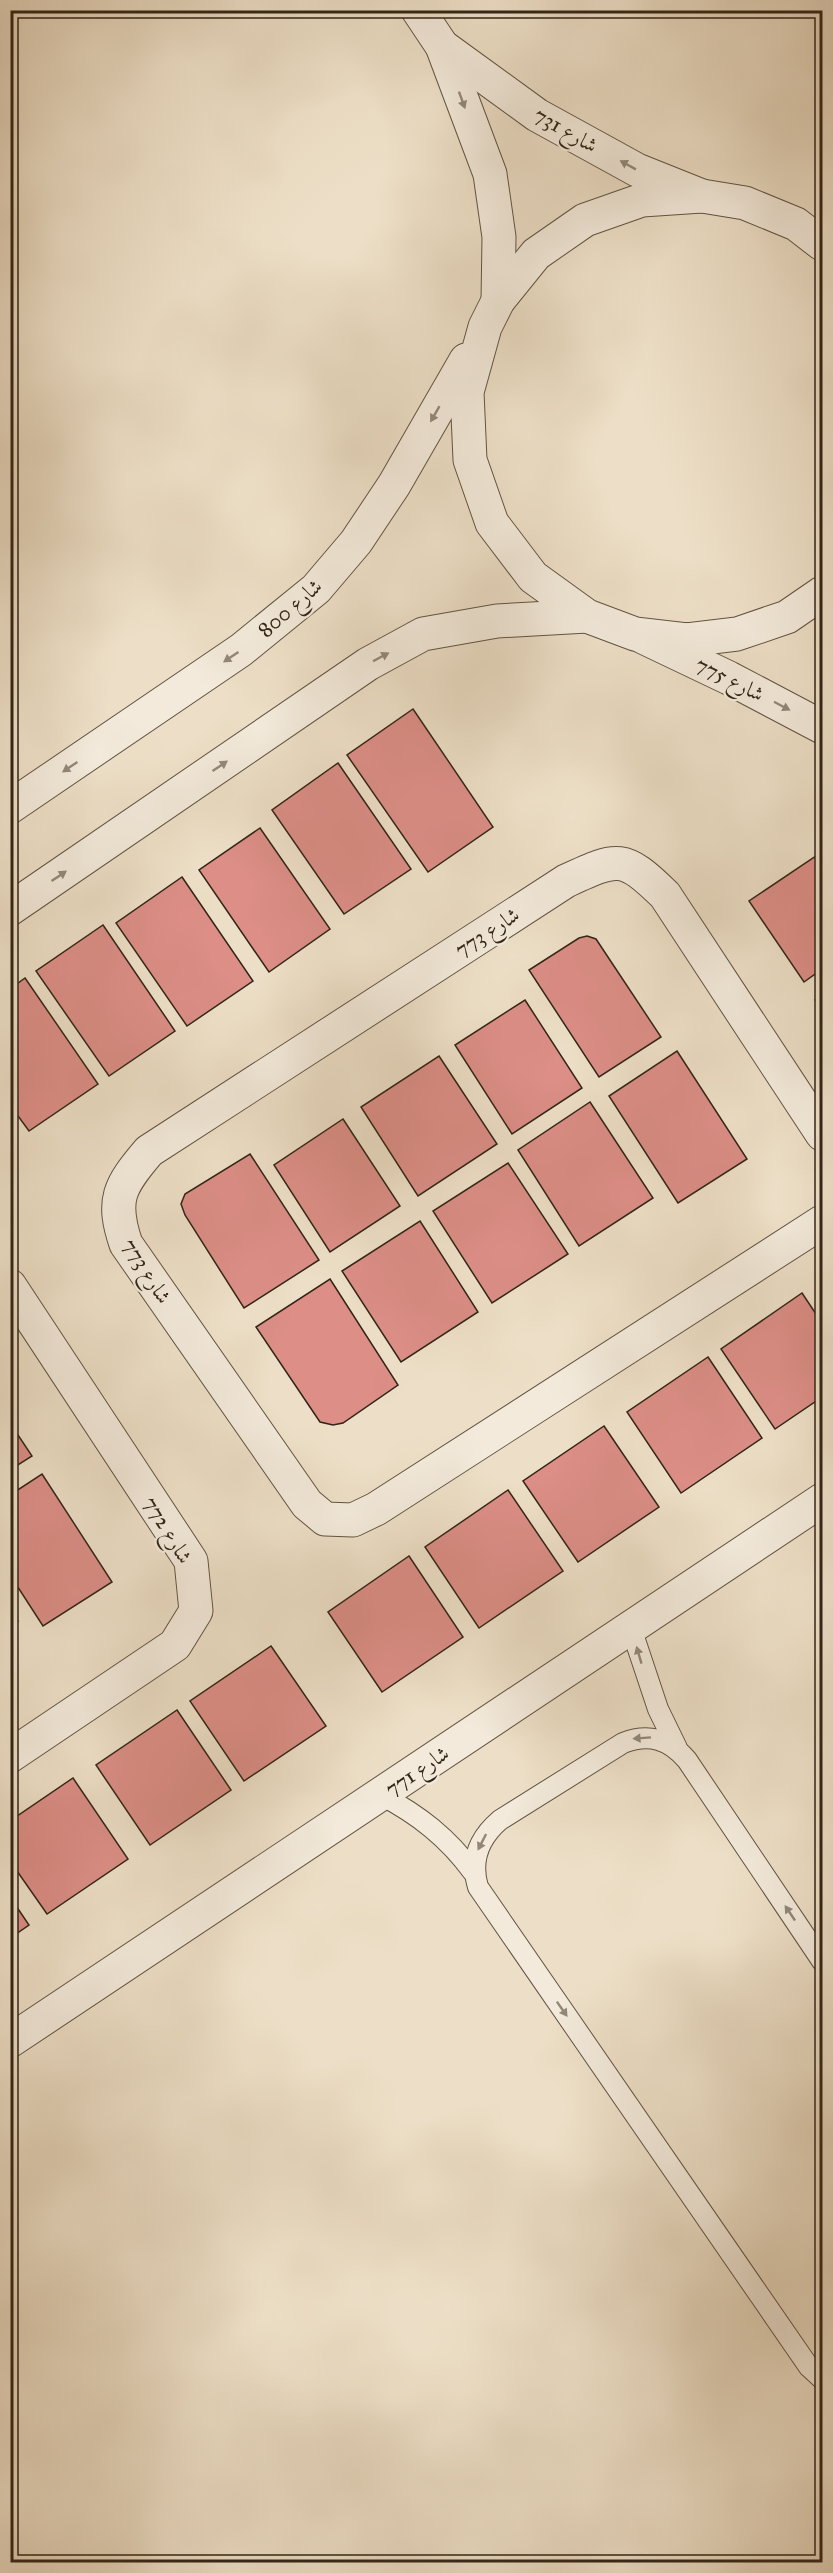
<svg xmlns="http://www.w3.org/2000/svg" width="833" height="2573" font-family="'IM FELL Great Primer',Amiri,serif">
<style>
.building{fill:#dc8e87;stroke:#322517;stroke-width:1.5}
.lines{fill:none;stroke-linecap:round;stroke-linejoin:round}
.service-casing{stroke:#615443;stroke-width:22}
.minor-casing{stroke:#615443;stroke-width:35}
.tertiary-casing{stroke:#615443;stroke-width:35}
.service{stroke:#f3eadb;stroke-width:20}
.minor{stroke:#f3eadb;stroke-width:33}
.tertiary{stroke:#f3eadb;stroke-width:33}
.oneway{fill:#928879}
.labels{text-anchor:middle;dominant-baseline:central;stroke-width:4.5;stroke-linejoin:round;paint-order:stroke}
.street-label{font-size:21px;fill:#322517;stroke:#f3eadb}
</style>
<rect width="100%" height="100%" fill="#eddfc7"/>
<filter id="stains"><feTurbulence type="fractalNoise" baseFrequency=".00333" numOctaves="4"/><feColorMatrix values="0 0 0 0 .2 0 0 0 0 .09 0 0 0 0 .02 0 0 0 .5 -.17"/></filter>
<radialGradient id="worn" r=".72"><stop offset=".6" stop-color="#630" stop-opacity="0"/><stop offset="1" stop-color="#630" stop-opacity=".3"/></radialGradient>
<g class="building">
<polygon points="811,10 822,10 822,28"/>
<polygon points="413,709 493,827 428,872 347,755"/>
<polygon points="338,763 411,869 344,914 272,810"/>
<polygon points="260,828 330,929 269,972 199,870"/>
<polygon points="822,852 822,969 804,982 749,901"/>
<polygon points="182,877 253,981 187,1026 116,923"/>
<polygon points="103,925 175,1031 109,1076 36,971"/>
<polygon points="587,936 596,939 661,1037 599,1077 529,970 579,938"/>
<polygon points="25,978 98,1084 29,1131 10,1105 10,989"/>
<polygon points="822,995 822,1011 815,1000"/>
<polygon points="525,1000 582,1088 512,1134 455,1045"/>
<polygon points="677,1051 747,1159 678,1203 609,1096"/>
<polygon points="439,1056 497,1144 418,1196 361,1107"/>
<polygon points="590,1102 653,1198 579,1246 518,1150"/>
<polygon points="343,1119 400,1206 330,1252 274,1165"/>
<polygon points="250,1154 319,1260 244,1308 185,1215 181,1204 185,1194"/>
<polygon points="508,1163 568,1254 492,1303 433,1211"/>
<polygon points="420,1221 478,1312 401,1362 342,1271"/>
<polygon points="330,1279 398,1385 343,1423 333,1425 320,1422 256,1327"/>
<polygon points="802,1293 822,1323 822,1397 775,1429 721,1349"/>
<polygon points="708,1357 762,1438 681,1493 627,1412"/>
<polygon points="10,1423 32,1456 10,1470"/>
<polygon points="604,1426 659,1507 578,1562 523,1481"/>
<polygon points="42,1474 112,1582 43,1626 10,1575 10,1495"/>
<polygon points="508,1490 563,1571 479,1628 425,1547"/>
<polygon points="409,1556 463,1637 382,1692 328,1612"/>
<polygon points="10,1610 18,1621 10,1625"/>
<polygon points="271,1646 326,1726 244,1781 190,1701"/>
<polygon points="177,1710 231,1790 150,1845 96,1765"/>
<polygon points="73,1778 128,1859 47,1914 10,1861 10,1821"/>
<polygon points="10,1897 29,1925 10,1938"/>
</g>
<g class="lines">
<defs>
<g id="service">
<polyline points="631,1628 658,1709 677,1748"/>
<path d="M381,1795C419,1815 448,1838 473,1872"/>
<path d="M822,1961L687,1760C669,1739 649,1733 623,1743L500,1820C479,1838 470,1860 478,1887L809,2367L822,2379"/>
</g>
<g id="minor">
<polyline points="418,10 442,46 490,174 499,237 498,301"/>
<polyline points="442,46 537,115 637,170 702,196"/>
<polyline points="643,637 729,678 822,727"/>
<path d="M822,1134L665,895C623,854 618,857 566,881L149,1151C119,1186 111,1200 126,1244L307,1504L325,1519L353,1520L376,1509L822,1222"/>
<polyline points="10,1286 191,1561 196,1611 175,1645 10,1756"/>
<polyline points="10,2041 822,1500"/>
</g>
<g id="tertiary">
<polyline points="822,244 796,224 745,203 702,196 642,200 585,220 536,254 498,301 485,327 467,392 470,460 492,523 533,577 587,616 635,634 687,640 737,634 787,617 822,593"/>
<polyline points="10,807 241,650 316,589 356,542 394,485 466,360"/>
<polyline points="10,909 368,664 423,634 497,621 587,616"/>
</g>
</defs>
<use href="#service" class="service-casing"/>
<use href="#minor" class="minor-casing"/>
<use href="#tertiary" class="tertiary-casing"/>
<use href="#service" class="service"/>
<use href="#minor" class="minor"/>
<use href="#tertiary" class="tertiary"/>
</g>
<defs><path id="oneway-solid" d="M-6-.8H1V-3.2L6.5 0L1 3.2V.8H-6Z" transform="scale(1.5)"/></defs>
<g class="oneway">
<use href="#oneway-solid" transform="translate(462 100) rotate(70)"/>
<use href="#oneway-solid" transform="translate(628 165) rotate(-151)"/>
<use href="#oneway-solid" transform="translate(435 414) rotate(120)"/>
<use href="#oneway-solid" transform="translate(231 657) rotate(146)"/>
<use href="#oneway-solid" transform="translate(381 657) rotate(-28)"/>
<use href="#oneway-solid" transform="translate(782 706) rotate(28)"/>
<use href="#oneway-solid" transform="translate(220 766) rotate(-34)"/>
<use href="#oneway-solid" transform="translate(70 767) rotate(146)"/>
<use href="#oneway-solid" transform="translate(59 876) rotate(-34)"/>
<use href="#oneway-solid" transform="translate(639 1655) rotate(-106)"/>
<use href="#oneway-solid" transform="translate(642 1738) rotate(176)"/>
<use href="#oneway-solid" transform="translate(482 1842) rotate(117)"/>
<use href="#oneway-solid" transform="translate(790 1913) rotate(-124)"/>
<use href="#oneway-solid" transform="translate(562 2009) rotate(55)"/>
</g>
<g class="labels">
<g class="street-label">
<text transform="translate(566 130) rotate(30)">شارع 731</text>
<text transform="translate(290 608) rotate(-41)">شارع 800</text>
<text transform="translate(730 679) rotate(27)">شارع 775</text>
<text transform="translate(487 932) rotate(-33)">شارع 773</text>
<text transform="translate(147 1271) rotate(58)">شارع 773</text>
<text transform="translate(168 1530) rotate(59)">شارع 772</text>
<text transform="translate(417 1771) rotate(-34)">شارع 771</text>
</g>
</g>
<rect width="833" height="2573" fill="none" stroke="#eddfc7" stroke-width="36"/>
<rect x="12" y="12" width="809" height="2549" fill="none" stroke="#322517" stroke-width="3"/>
<rect x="18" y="18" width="797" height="2537" fill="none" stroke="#322517" stroke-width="1.5"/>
<rect width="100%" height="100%" filter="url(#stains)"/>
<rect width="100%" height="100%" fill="url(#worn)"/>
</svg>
